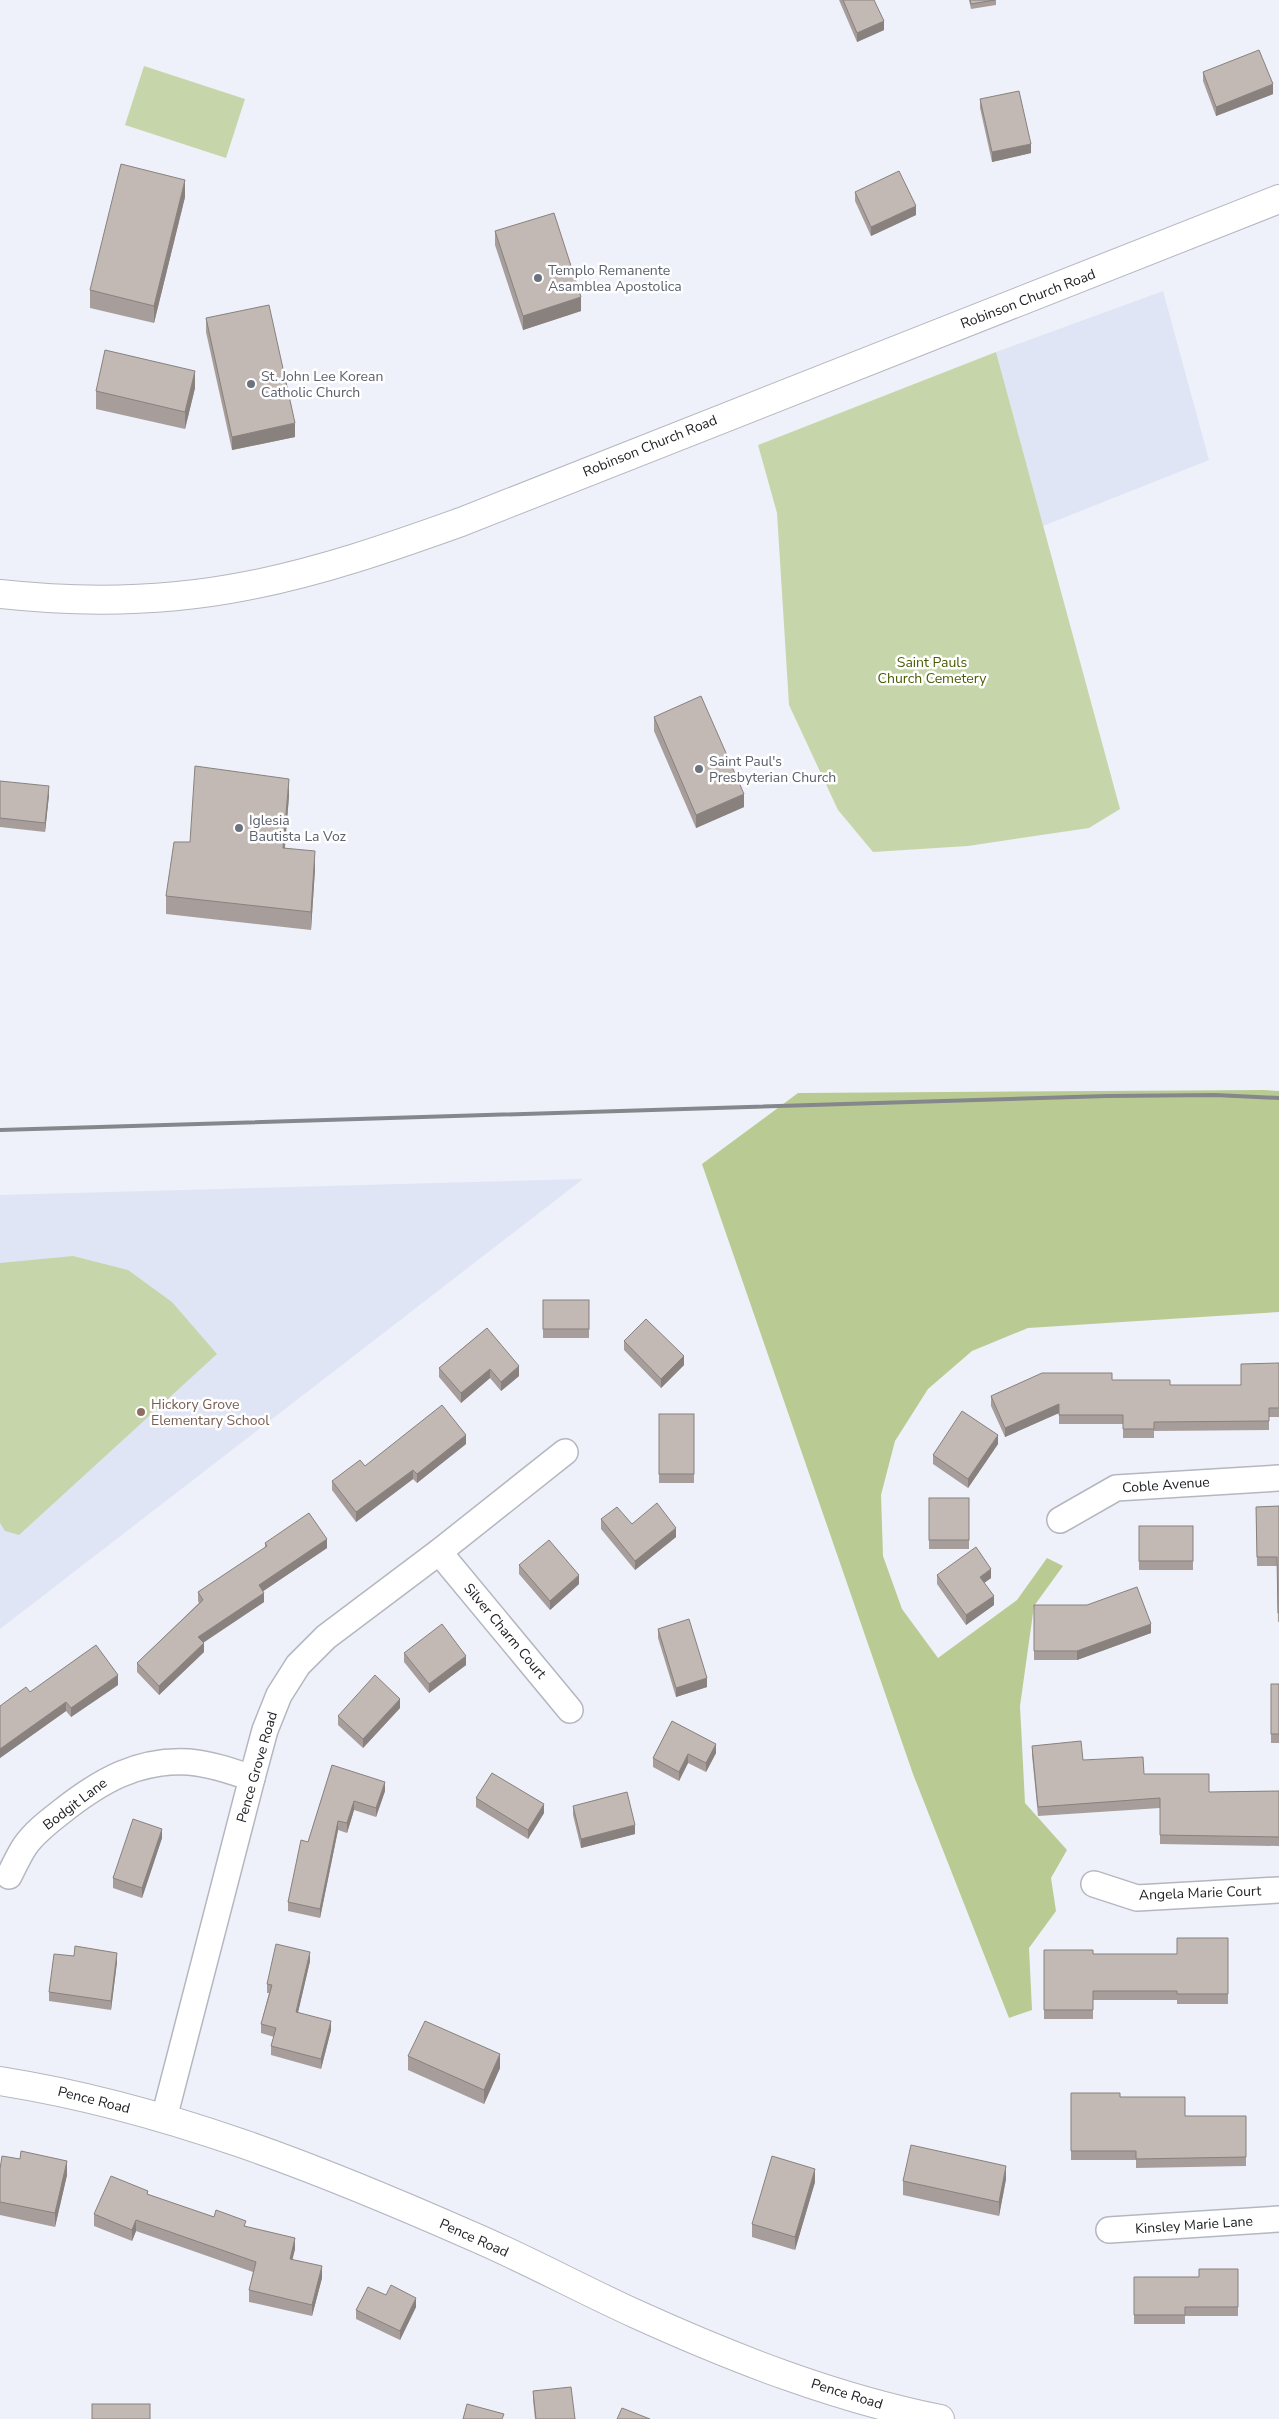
<svg xmlns="http://www.w3.org/2000/svg" width="1279" height="2419" font-family="'Nunito Sans',sans-serif">
<style>
.built{fill:#dfe5f5}
.green{fill:#c7d6aa}
.forest{fill:#b9cb93}
.lines{fill:none;stroke-linecap:round;stroke-linejoin:round}
.minor-casing{stroke:#b4b7c0;stroke-width:28}
.tertiary-casing{stroke:#b4b7c0;stroke-width:30}
.minor{stroke:#fff;stroke-width:25}
.tertiary{stroke:#fff;stroke-width:28}
.rail{stroke:#85878d;stroke-width:4}
.wall{fill:#a79e9b}
.shaded-wall{fill:#88817e}
.building{fill:#c2b8b4;stroke:#88817e}
.worship-dot{fill:#6b7280;stroke:#fff;stroke-width:2}
.education-dot{fill:#8d6e63;stroke:#fff;stroke-width:2}
.labels{text-anchor:middle;dominant-baseline:central;stroke-width:5;stroke-linejoin:round;paint-order:stroke}
.worship-label{font-size:14px;fill:#5b616d;stroke:#fff;text-anchor:start}
.street-label{font-size:14px;fill:#212225;stroke:#fff}
.park-label{font-size:14px;fill:#4a5d05;stroke:#fff}
.education-label{font-size:14px;fill:#785e54;stroke:#fff;text-anchor:start}
</style>
<rect width="100%" height="100%" fill="#eef1fa"/>
<g class="built">
<polygon points="1163,291 1209,460 1043,526 996,352"/>
<polygon points="583,1179 0,1629 0,1195"/>
</g>
<g class="green">
<polygon points="144,66 245,99 226,158 125,125"/>
<polygon points="996,352 1120,809 1089,828 968,846 873,852 838,810 789,705 777,513 758,445"/>
<polygon points="73,1256 128,1270 172,1302 217,1354 19,1535 5,1531 0,1523 0,1263"/>
</g>
<polygon class="forest" points="1264,1090 1279,1091 1279,1312 1028,1328 972,1351 928,1389 895,1441 881,1495 883,1556 902,1609 938,1658 1017,1600 1047,1558 1063,1566 1034,1606 1020,1706 1025,1803 1067,1850 1051,1878 1056,1911 1029,1948 1032,2010 1009,2018 913,1774 702,1164 798,1093"/>
<g class="lines">
<defs>
<g id="minor">
<polyline points="1060,1520 1116,1488 1279,1478"/>
<polyline points="439,1552 570,1710"/>
<path d="M9,1876C14,1866 19,1855 25,1846C34,1833 48,1822 61,1812C100,1781 138,1759 189,1762C211,1764 231,1771 252,1778"/>
<polyline points="1094,1884 1137,1898 1279,1890"/>
<polyline points="164,2118 252,1778 265,1730 279,1695 298,1665 326,1637 439,1552 565,1452"/>
<polyline points="1109,2230 1279,2219"/>
</g>
<g id="tertiary">
<path d="M0,594C82,603 165,602 246,586C320,572 391,547 461,522L1279,199"/>
<path d="M0,2081C165,2107 320,2169 472,2236C528,2260 581,2289 636,2314C733,2358 835,2398 940,2419"/>
</g>
</defs>
<use href="#minor" class="minor-casing"/>
<use href="#tertiary" class="tertiary-casing"/>
<use href="#minor" class="minor"/>
<use href="#tertiary" class="tertiary"/>
<polyline class="rail" points="0,1130 1107,1096 1215,1095 1279,1098"/>
</g>
<g class="wall">
<polygon points="839,0 874,0 884,30 857,42"/>
<polygon points="969,0 996,0 996,5 971,9"/>
<polygon points="1203,72 1273,94 1216,116 1203,81"/>
<polygon points="980,99 1031,153 992,162 980,108"/>
<polygon points="855,192 916,215 871,236 855,201"/>
<polygon points="185,197 154,323 90,308 90,290"/>
<polygon points="495,231 581,311 523,330 495,245"/>
<polygon points="206,318 295,437 232,450 206,332"/>
<polygon points="195,388 185,429 96,409 96,391"/>
<polygon points="654,717 744,807 696,828 654,731"/>
<polygon points="0,781 49,795 45,832 0,827"/>
<polygon points="289,796 285,848 315,869 311,930 166,914 166,896 190,842"/>
<rect x="543" y="1300" width="46" height="38"/>
<polygon points="487,1328 519,1376 501,1391 490,1378 461,1403 439,1377 439,1368"/>
<polygon points="624,1341 684,1365 661,1388 624,1350"/>
<polygon points="1279,1363 1279,1417 1269,1417 1269,1430 1154,1431 1154,1438 1123,1438 1123,1424 1059,1424 1059,1413 1005,1437 991,1406 991,1396 1112,1380 1170,1385 1241,1385"/>
<rect x="659" y="1414" width="35" height="69"/>
<polygon points="466,1444 417,1483 413,1479 356,1522 332,1490 332,1481 365,1466"/>
<polygon points="998,1444 968,1488 933,1464 933,1455"/>
<rect x="929" y="1498" width="40" height="51"/>
<polygon points="1279,1506 1279,1622 1278,1622 1277,1566 1257,1566 1256,1507"/>
<polygon points="601,1519 632,1524 676,1537 635,1570 601,1529"/>
<rect x="1139" y="1526" width="54" height="44"/>
<polygon points="265,1543 327,1548 263,1591 264,1602 203,1643 204,1652 159,1695 137,1672 137,1663 199,1603 198,1601 198,1592 265,1548"/>
<polygon points="519,1565 579,1584 550,1610 519,1574"/>
<polygon points="937,1575 991,1578 984,1583 994,1605 966,1625 937,1584"/>
<polygon points="1034,1605 1151,1633 1077,1660 1034,1660"/>
<polygon points="658,1629 707,1687 676,1697 658,1638"/>
<polygon points="404,1653 466,1665 429,1693 404,1662"/>
<rect x="1271" y="1684" width="8" height="59"/>
<polygon points="118,1685 71,1717 66,1711 0,1758 0,1706 30,1692"/>
<polygon points="400,1708 363,1748 338,1725 338,1716"/>
<polygon points="672,1721 716,1753 706,1772 688,1763 679,1781 653,1767 653,1758"/>
<polygon points="1032,1746 1083,1760 1144,1774 1209,1792 1279,1791 1279,1846 1160,1844 1160,1808 1038,1816 1032,1755"/>
<polygon points="332,1765 385,1791 376,1817 354,1810 347,1833 338,1830 320,1918 288,1911 288,1902 308,1842"/>
<polygon points="476,1798 544,1813 528,1839 476,1807"/>
<polygon points="573,1806 635,1834 581,1848 573,1815"/>
<polygon points="162,1838 142,1898 113,1888 113,1878"/>
<polygon points="1228,1938 1228,2004 1177,2004 1177,2000 1093,2000 1093,2019 1044,2019 1044,1950 1093,1954 1177,1954"/>
<polygon points="310,1961 298,2012 331,2030 321,2069 271,2055 271,2046 274,2037 261,2033 261,2024 269,1993 267,1993 267,1984"/>
<polygon points="117,1962 111,2010 49,2001 49,1992"/>
<polygon points="408,2056 500,2068 484,2104 408,2070"/>
<polygon points="1071,2093 1120,2097 1185,2116 1246,2116 1246,2166 1136,2168 1136,2160 1071,2160"/>
<polygon points="20,2159 67,2175 55,2227 0,2215 0,2169"/>
<polygon points="1006,2179 999,2216 903,2195 903,2181"/>
<polygon points="815,2182 795,2250 752,2237 752,2224"/>
<polygon points="148,2195 214,2217 246,2226 295,2249 292,2259 322,2278 312,2316 249,2302 249,2290 253,2272 136,2231 132,2241 94,2226 94,2214"/>
<polygon points="1238,2269 1238,2316 1185,2316 1185,2324 1134,2324 1134,2277 1199,2277"/>
<polygon points="386,2295 416,2307 400,2340 356,2319 356,2310"/>
<polygon points="533,2391 575,2419 535,2419 533,2400"/>
</g>
<g class="shaded-wall">
<polygon points="884,21 884,30 857,42 857,33"/>
<polygon points="1273,84 1273,94 1216,116 1216,107"/>
<polygon points="1031,144 1031,153 992,162 992,152"/>
<polygon points="185,180 185,197 154,323 154,306"/>
<polygon points="916,206 916,215 871,236 871,227"/>
<polygon points="581,297 581,311 523,330 523,316"/>
<polygon points="195,371 195,388 185,429 185,412"/>
<polygon points="295,423 295,437 232,450 232,437"/>
<polygon points="289,779 289,796 283,865 283,848"/>
<polygon points="49,786 49,795 45,832 45,823"/>
<polygon points="744,794 744,807 696,828 696,815"/>
<polygon points="315,851 315,869 311,930 311,912"/>
<polygon points="684,1356 684,1365 661,1388 661,1379"/>
<polygon points="519,1366 519,1376 501,1391 501,1382"/>
<polygon points="490,1369 490,1378 461,1403 461,1393"/>
<polygon points="1059,1404 1059,1413 1005,1437 1005,1428"/>
<polygon points="466,1435 466,1444 417,1483 417,1474"/>
<polygon points="998,1435 998,1444 968,1488 968,1479"/>
<polygon points="413,1470 413,1479 356,1522 356,1512"/>
<polygon points="676,1528 676,1537 635,1570 635,1561"/>
<polygon points="327,1539 327,1548 259,1594 259,1585"/>
<polygon points="991,1569 991,1578 980,1586 980,1577"/>
<polygon points="579,1575 579,1584 550,1610 550,1601"/>
<polygon points="264,1593 264,1602 198,1646 198,1637"/>
<polygon points="994,1596 994,1605 966,1625 966,1615"/>
<polygon points="1151,1624 1151,1633 1077,1660 1077,1651"/>
<polygon points="204,1643 204,1652 159,1695 159,1686"/>
<polygon points="466,1656 466,1665 429,1693 429,1684"/>
<polygon points="118,1675 118,1685 71,1717 71,1708"/>
<polygon points="707,1678 707,1687 676,1697 676,1688"/>
<polygon points="400,1699 400,1708 363,1748 363,1739"/>
<polygon points="66,1702 66,1711 0,1758 0,1749"/>
<polygon points="716,1744 716,1753 706,1772 706,1763"/>
<polygon points="688,1754 688,1763 679,1781 679,1772"/>
<polygon points="385,1782 385,1791 376,1817 376,1808"/>
<polygon points="354,1801 354,1810 347,1833 347,1823"/>
<polygon points="544,1804 544,1813 528,1839 528,1830"/>
<polygon points="338,1821 338,1830 320,1918 320,1909"/>
<polygon points="635,1825 635,1834 581,1848 581,1839"/>
<polygon points="162,1829 162,1838 142,1898 142,1888"/>
<polygon points="310,1952 310,1961 296,2021 296,2012"/>
<polygon points="117,1953 117,1962 111,2010 111,2001"/>
<polygon points="331,2021 331,2030 321,2069 321,2059"/>
<polygon points="500,2054 500,2068 484,2104 484,2090"/>
<polygon points="67,2161 67,2175 55,2227 55,2213"/>
<polygon points="1006,2166 1006,2179 999,2216 999,2202"/>
<polygon points="815,2169 815,2182 795,2250 795,2237"/>
<polygon points="136,2220 136,2231 132,2241 132,2230"/>
<polygon points="295,2238 295,2249 290,2270 290,2259"/>
<polygon points="322,2266 322,2278 312,2316 312,2305"/>
<polygon points="416,2298 416,2307 400,2340 400,2331"/>
</g>
<g class="building">
<polygon points="843,0 874,0 884,21 857,33"/>
<polygon points="970,0 995,0 971,4"/>
<polygon points="1259,50 1273,84 1216,107 1203,72"/>
<polygon points="1019,91 1031,144 992,152 980,99"/>
<polygon points="121,164 185,180 154,306 90,290"/>
<polygon points="899,171 916,206 871,227 855,192"/>
<polygon points="554,213 581,297 523,316 495,231"/>
<polygon points="269,305 295,423 232,437 206,318"/>
<polygon points="105,350 195,371 185,412 96,391"/>
<polygon points="701,696 744,794 696,815 654,717"/>
<polygon points="195,766 289,779 283,848 315,851 311,912 166,896 174,842 190,842"/>
<polygon points="0,781 49,786 45,823 0,818"/>
<rect x="543" y="1300" width="46" height="29"/>
<polygon points="646,1319 684,1356 661,1379 624,1341"/>
<polygon points="487,1328 519,1366 501,1382 490,1369 461,1393 439,1368"/>
<polygon points="1279,1363 1279,1408 1269,1408 1269,1421 1154,1422 1154,1429 1123,1429 1123,1415 1059,1415 1059,1404 1005,1428 991,1396 1042,1373 1112,1373 1112,1380 1170,1380 1170,1385 1241,1385 1241,1364"/>
<polygon points="442,1405 466,1435 417,1474 413,1470 356,1512 332,1481 360,1460 365,1466"/>
<polygon points="962,1411 998,1435 968,1479 933,1455"/>
<rect x="659" y="1414" width="35" height="60"/>
<rect x="929" y="1498" width="40" height="42"/>
<polygon points="657,1503 676,1528 635,1561 601,1519 617,1507 632,1524"/>
<polygon points="1279,1506 1279,1613 1278,1613 1277,1557 1257,1557 1256,1507"/>
<polygon points="309,1513 327,1539 259,1585 264,1593 198,1637 204,1643 159,1686 137,1663 203,1600 198,1592 267,1546 265,1543"/>
<rect x="1139" y="1526" width="54" height="35"/>
<polygon points="549,1540 579,1575 550,1601 519,1565"/>
<polygon points="976,1547 991,1569 980,1577 994,1596 966,1615 937,1575"/>
<polygon points="1137,1587 1151,1624 1077,1651 1034,1651 1034,1605 1087,1605"/>
<polygon points="689,1619 707,1678 676,1688 658,1629"/>
<polygon points="442,1624 466,1656 429,1684 404,1653"/>
<polygon points="96,1645 118,1675 71,1708 66,1702 0,1749 0,1706 26,1687 30,1692"/>
<polygon points="375,1675 400,1699 363,1739 338,1716"/>
<rect x="1271" y="1684" width="8" height="50"/>
<polygon points="672,1721 716,1744 706,1763 688,1754 679,1772 653,1758"/>
<polygon points="1081,1741 1083,1760 1143,1757 1144,1774 1209,1774 1209,1792 1279,1791 1279,1837 1160,1835 1160,1798 1038,1807 1032,1746"/>
<polygon points="332,1765 385,1782 376,1808 354,1801 347,1823 338,1821 320,1909 288,1902 301,1840 308,1842"/>
<polygon points="492,1773 544,1804 528,1830 476,1798"/>
<polygon points="627,1792 635,1825 581,1839 573,1806"/>
<polygon points="133,1819 162,1829 142,1888 113,1878"/>
<polygon points="1177,1938 1228,1938 1228,1994 1177,1994 1177,1991 1093,1991 1093,2010 1044,2010 1044,1950 1093,1950 1093,1954 1177,1954"/>
<polygon points="276,1944 310,1952 296,2012 331,2021 321,2059 271,2046 276,2028 261,2024 272,1985 267,1984"/>
<polygon points="75,1946 117,1953 111,2001 49,1992 54,1954 74,1956"/>
<polygon points="425,2021 500,2054 484,2090 408,2056"/>
<polygon points="1071,2093 1120,2093 1120,2097 1185,2097 1185,2116 1246,2116 1246,2157 1136,2159 1136,2151 1071,2151"/>
<polygon points="911,2145 1006,2166 999,2202 903,2181"/>
<polygon points="21,2151 67,2161 55,2213 0,2202 0,2169 2,2156 20,2159"/>
<polygon points="772,2156 815,2169 795,2237 752,2224"/>
<polygon points="111,2176 148,2191 147,2194 214,2217 216,2210 246,2221 244,2226 295,2238 290,2259 322,2266 312,2305 249,2290 256,2262 136,2220 132,2230 94,2214"/>
<polygon points="1199,2269 1238,2269 1238,2307 1185,2307 1185,2315 1134,2315 1134,2277 1199,2277"/>
<polygon points="391,2285 416,2298 400,2331 356,2310 368,2287 386,2295"/>
<polygon points="571,2387 575,2419 536,2419 533,2391"/>
<rect x="92" y="2404" width="58" height="15"/>
<polygon points="467,2404 504,2414 502,2419 463,2419"/>
<polygon points="622,2408 650,2419 617,2419"/>
</g>
<g class="worship-dot">
<circle cx="538" cy="278" r="5"/>
<circle cx="251" cy="384" r="5"/>
<circle cx="699" cy="769" r="5"/>
<circle cx="239" cy="828" r="5"/>
</g>
<circle class="education-dot" cx="141" cy="1412" r="5"/>
<g class="labels">
<g class="worship-label">
<text x="548" y="270">Templo Remanente<tspan x="548" dy="16">Asamblea Apostolica</tspan></text>
<text x="261" y="376">St. John Lee Korean<tspan x="261" dy="16">Catholic Church</tspan></text>
<text x="709" y="761">Saint Paul's<tspan x="709" dy="16">Presbyterian Church</tspan></text>
<text x="249" y="820">Iglesia<tspan x="249" dy="16">Bautista La Voz</tspan></text>
</g>
<g class="street-label">
<text transform="translate(1028 299) rotate(-21)">Robinson Church Road</text>
<text transform="translate(650 446) rotate(-22)">Robinson Church Road</text>
<text transform="translate(1166 1485) rotate(-4)">Coble Avenue</text>
<text transform="translate(505 1631) rotate(50)">Silver Charm Court</text>
<text transform="translate(257 1767) rotate(-74)">Pence Grove Road</text>
<text transform="translate(75 1804) rotate(-37)">Bodgit Lane</text>
<text transform="translate(1200 1893) rotate(-2)">Angela Marie Court</text>
<text transform="translate(94 2100) rotate(14)">Pence Road</text>
<text transform="translate(1194 2225) rotate(-4)">Kinsley Marie Lane</text>
<text transform="translate(474 2238) rotate(24)">Pence Road</text>
<text transform="translate(847 2394) rotate(17)">Pence Road</text>
</g>
<g class="park-label">
<text x="932" y="662">Saint Pauls<tspan x="932" dy="16">Church Cemetery</tspan></text>
</g>
<g class="education-label">
<text x="151" y="1404">Hickory Grove<tspan x="151" dy="16">Elementary School</tspan></text>
</g>
</g>
</svg>
